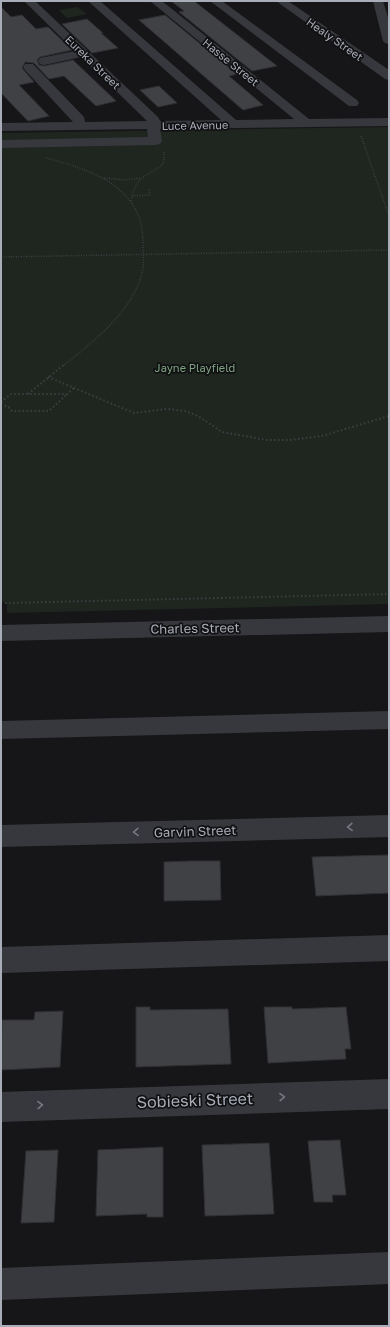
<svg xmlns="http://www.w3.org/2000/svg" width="390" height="1327" font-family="'Golos Text',sans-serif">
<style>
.green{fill:#1e261f}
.building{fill:#404145;stroke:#303034}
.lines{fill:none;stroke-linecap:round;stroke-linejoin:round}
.path-far1{stroke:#3d3f44;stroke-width:1.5;stroke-dasharray:1 1.5;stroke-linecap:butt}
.path{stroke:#3d3f44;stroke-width:2;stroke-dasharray:1.5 2.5;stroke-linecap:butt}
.minor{fill:#37383d;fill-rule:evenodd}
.oneway{stroke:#757881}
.labels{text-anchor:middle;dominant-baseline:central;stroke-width:3.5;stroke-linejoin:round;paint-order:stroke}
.far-street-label{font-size:11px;fill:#a8adb8;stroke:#111113}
.far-park-label{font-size:11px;fill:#7fa381;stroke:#111113}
.street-label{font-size:13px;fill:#a8adb8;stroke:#111113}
.near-street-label{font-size:16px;fill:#a8adb8;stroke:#111113}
</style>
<rect width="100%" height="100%" fill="#161618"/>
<g class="green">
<polygon points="78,7 87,14 67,18 59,10"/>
<polygon points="389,127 389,604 7,613 7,602 1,602 1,133"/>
</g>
<g class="building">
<polygon points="171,1 194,1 277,66 252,71 179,12 184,11"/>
<polygon points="1,7 11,17 22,15 36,29 48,27 72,50 40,57 37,60 39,65 44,66 73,60 116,101 96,106 64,76 49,79 34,63 25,62 22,68 34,82 19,85 49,116 28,121 1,93"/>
<polygon points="165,15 237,74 229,76 263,105 243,110 139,20"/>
<polygon points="87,19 103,33 101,33 118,48 92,53 62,24"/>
<polygon points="159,86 177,103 158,107 140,90"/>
<polygon points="389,855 389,893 316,896 312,857"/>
<polygon points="190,861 220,861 221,900 164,901 164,862"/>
<polygon points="136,1007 150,1007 150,1010 228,1009 231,1064 136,1067"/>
<polygon points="264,1007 292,1007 292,1009 346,1007 351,1049 345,1049 346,1059 268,1063"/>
<polygon points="63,1011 60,1067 1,1070 2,1020 34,1020 35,1012"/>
<polygon points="340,1140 346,1195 332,1195 333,1202 314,1202 308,1141"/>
<polygon points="269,1143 274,1214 205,1216 202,1145"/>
<polygon points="163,1147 163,1217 147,1217 147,1214 96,1216 98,1150"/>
<polygon points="58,1150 54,1222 21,1223 26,1151"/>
</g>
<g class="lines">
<g class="path-far1">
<polyline points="361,136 389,216"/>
<path d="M46,158C92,170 144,187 143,244C143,252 144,260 143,268C136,309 95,340 64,365"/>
<polyline points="104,178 124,180 140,178"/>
<polyline points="132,196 150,195 149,188"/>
<path d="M131,201C136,176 144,178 162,165L164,161V151"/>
<polyline points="1,257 389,250"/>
</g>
<g class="path">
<polyline points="48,377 134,413 167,409 185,411 198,416 222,432 267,440 290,440 322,436 389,416"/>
<polyline points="28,394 65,364"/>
<polyline points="1,402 11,394 67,394 74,388"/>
<polyline points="1,404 10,408 12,411 49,411 67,394"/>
<polyline points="5,603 389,594"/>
</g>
<g class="minor">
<polygon points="24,1 35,1 158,117 160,121 221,120 88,1 100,1 236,120 294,119 150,1 162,1 309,119 389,118 389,126 160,129 162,141 160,144 155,145 1,148 1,140 148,137 147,129 1,131 1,123 73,122 25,70 23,67 25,64 33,64 84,117 85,122 147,121 81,57 44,65 40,64 38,61 40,58 75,51"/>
<polygon points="210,1 222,1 357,100 359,103 357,106 349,106"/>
<polygon points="276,1 288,1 389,70 389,80 385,79"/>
<polygon points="373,1 383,1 389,21 389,44 385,43 383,41"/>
<polygon points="389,616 389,632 1,641 1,625"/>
<polygon points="389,711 389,729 1,739 1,721"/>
<polygon points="389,815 389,837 1,847 1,825"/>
<polygon points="389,935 389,961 1,973 1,947"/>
<polygon points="389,1079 389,1109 1,1122 1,1092"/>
<polygon points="389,1252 389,1284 1,1300 1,1268"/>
</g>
</g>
<defs><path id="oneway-chevron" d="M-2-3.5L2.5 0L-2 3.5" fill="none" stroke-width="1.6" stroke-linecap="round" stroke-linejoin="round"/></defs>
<g class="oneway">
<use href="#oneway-chevron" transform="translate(350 827) rotate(178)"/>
<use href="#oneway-chevron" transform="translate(136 832) rotate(178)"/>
<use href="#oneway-chevron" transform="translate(282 1097) rotate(-2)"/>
<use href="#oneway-chevron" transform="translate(40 1105) rotate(-2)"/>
</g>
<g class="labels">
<g class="far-street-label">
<text transform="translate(335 39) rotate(35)">Healy Street</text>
<text transform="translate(93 62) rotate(44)">Eureka Street</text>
<text transform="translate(231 62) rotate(39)">Hasse Street</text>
<text transform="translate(195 125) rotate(-1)">Luce Avenue</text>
</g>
<g class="far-park-label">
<text x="195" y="367">Jayne Playfield</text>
</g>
<g class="street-label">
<text transform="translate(195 628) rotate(-1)">Charles Street</text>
<text transform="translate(195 831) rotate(-2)">Garvin Street</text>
</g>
<g class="near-street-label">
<text transform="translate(195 1100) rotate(-2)">Sobieski Street</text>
</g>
</g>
<rect width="390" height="1327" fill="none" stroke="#a8adb8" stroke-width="4"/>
</svg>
